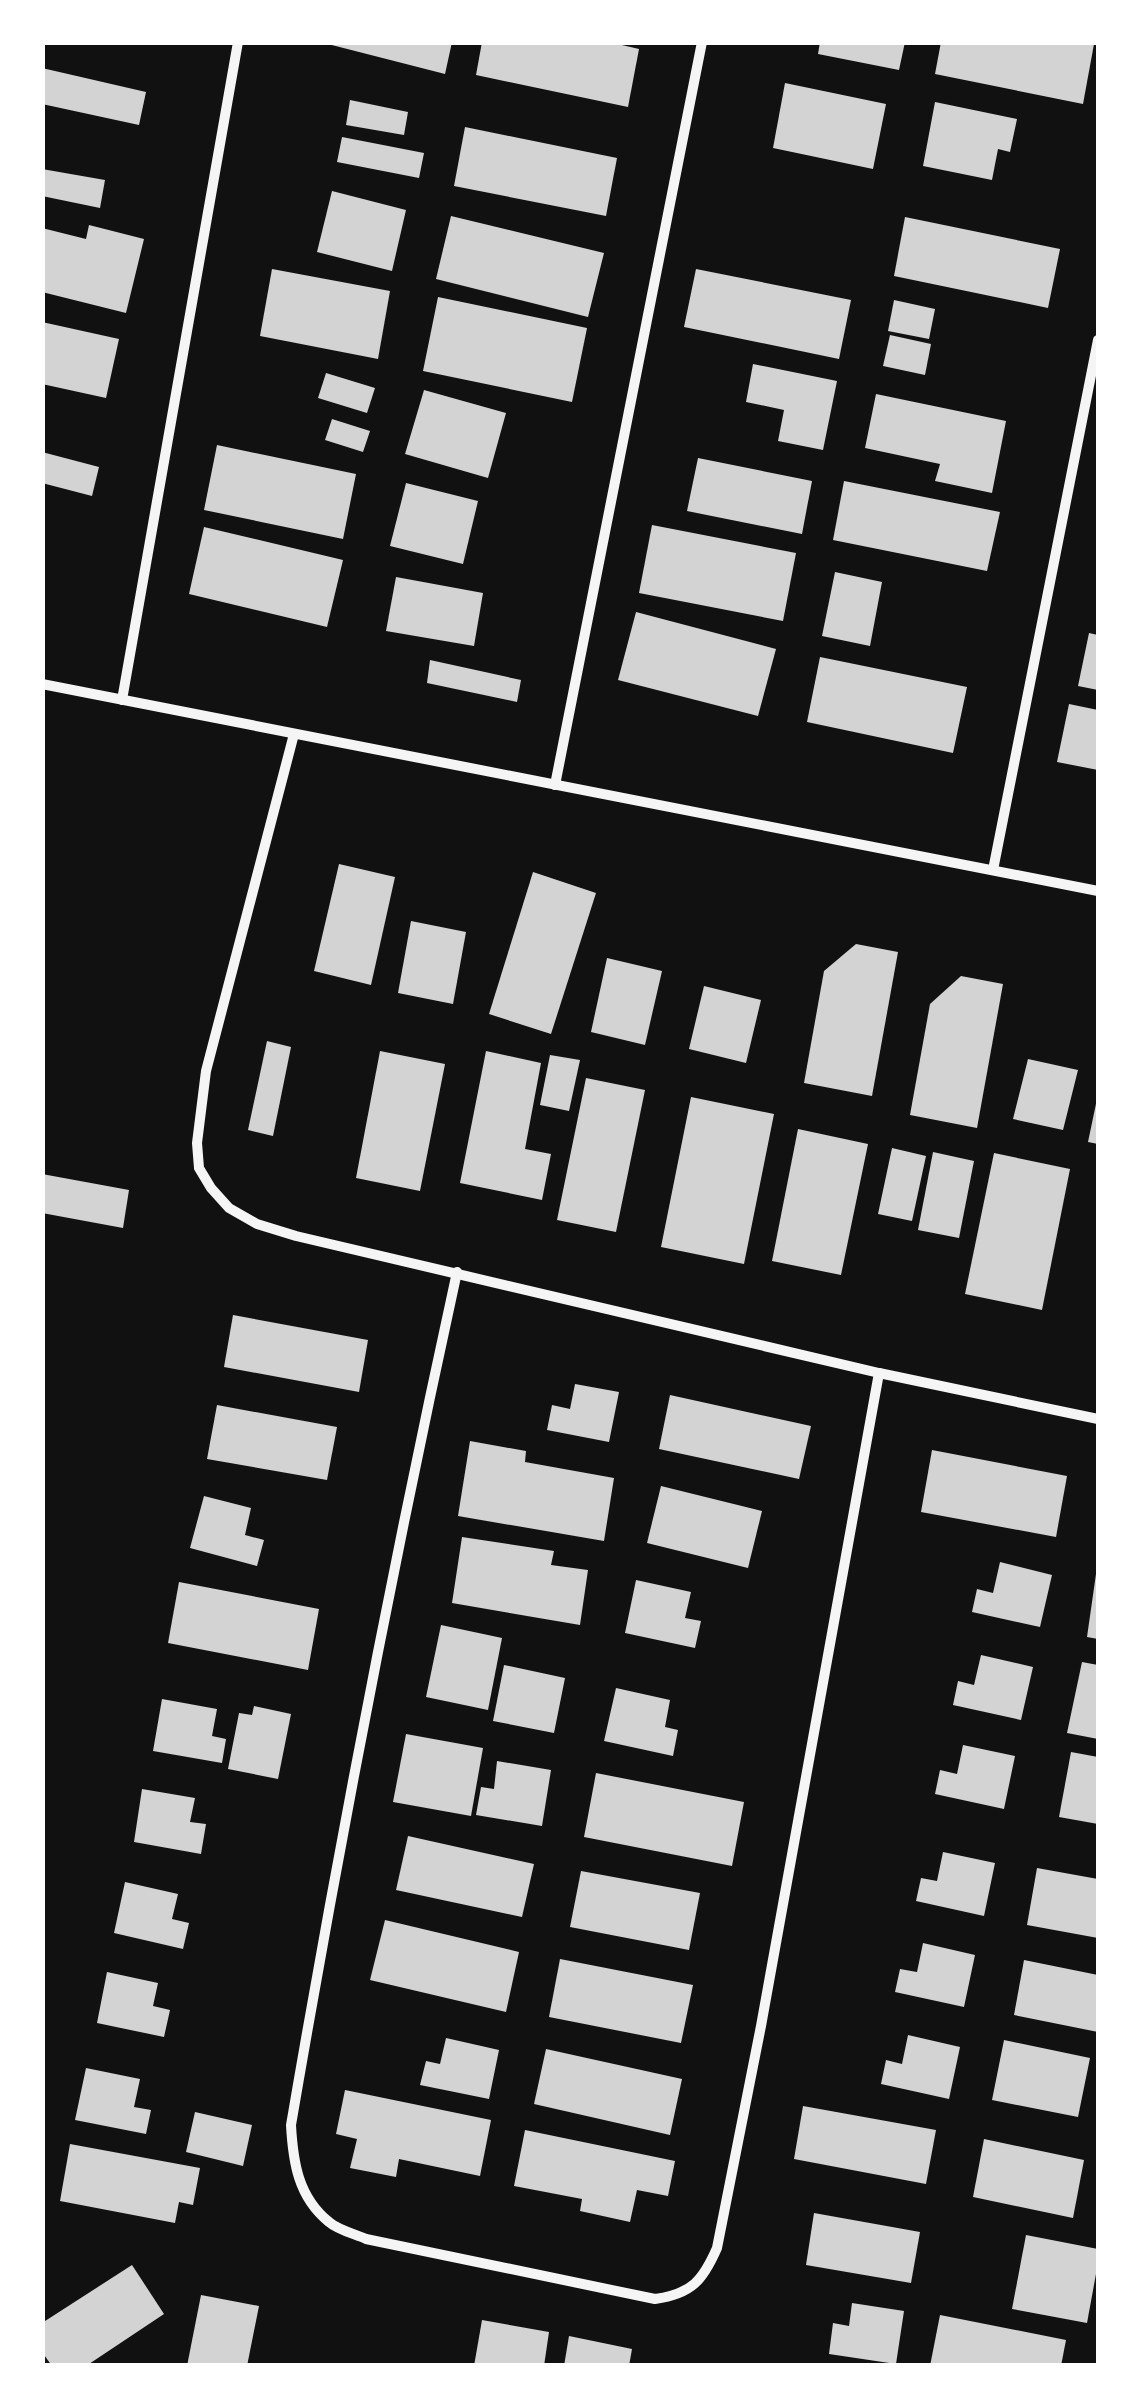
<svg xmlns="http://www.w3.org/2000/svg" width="1141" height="2408" font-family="'Golos Text',sans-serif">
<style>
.building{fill:#d3d3d3}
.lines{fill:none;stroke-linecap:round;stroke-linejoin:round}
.minor{stroke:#f5f5f5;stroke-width:10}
</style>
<rect width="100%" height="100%" fill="#111"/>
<g class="building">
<polygon points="320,42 452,42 445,74"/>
<polygon points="482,42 609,42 639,49 628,107 476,75"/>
<polygon points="820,42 905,42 899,70 818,54"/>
<polygon points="941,42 1094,44 1083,104 935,74"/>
<polygon points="42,68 146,92 139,125 42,104"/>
<polygon points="785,83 886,104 873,169 773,148"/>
<polygon points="350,100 408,112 404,135 346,125"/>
<polygon points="935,102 1017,119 1010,152 998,149 992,180 923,166"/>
<polygon points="465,127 617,158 606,216 454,186"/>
<polygon points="342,137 424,153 419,178 337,162"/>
<polygon points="42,169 105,180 100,208 42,196"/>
<polygon points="332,191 406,210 392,271 317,252"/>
<polygon points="451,216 604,253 588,317 436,279"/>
<polygon points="905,217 1060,249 1048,308 894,276"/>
<polygon points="89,225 144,239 126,313 42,292 42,228 86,239"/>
<polygon points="272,269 390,291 378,359 260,336"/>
<polygon points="696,269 851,300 839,359 684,327"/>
<polygon points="438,297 587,328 572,402 423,371"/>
<polygon points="894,300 935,309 929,339 888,331"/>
<polygon points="42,322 119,339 106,398 42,384"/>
<polygon points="890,335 931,344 925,375 883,366"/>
<polygon points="753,364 837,381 823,450 778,441 784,410 746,402"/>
<polygon points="326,373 375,388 367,413 318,398"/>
<polygon points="424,390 506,413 488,478 405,454"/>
<polygon points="876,394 1006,421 992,493 935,481 940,464 865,448"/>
<polygon points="332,419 370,431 363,452 325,440"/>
<polygon points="217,445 356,474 343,539 204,510"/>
<polygon points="42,452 99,467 92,496 42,483"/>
<polygon points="698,458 812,481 802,534 687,511"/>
<polygon points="844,481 1000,512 987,571 833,540"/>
<polygon points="406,483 478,501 463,564 390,546"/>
<polygon points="652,525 796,553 783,621 639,593"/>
<polygon points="204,527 343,560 327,627 189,594"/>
<polygon points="835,572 882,582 870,646 822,636"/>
<polygon points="396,577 483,593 474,646 386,631"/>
<polygon points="636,612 776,649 758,716 618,680"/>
<polygon points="1089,633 1098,635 1098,690 1078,686"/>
<polygon points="820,657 967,687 953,753 807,722"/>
<polygon points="430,660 521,680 517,702 427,683"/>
<polygon points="1069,704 1098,710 1098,770 1057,762"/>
<polygon points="339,864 395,877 371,985 314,971"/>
<polygon points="533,872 596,893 551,1034 489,1014"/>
<polygon points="411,921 466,932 453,1004 398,993"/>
<polygon points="856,944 898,952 872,1096 804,1083 824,971"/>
<polygon points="607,958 662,971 645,1045 591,1032"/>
<polygon points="961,976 1003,984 977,1128 910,1115 930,1004"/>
<polygon points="704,986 761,1000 746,1063 689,1049"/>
<polygon points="267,1041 291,1047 273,1136 248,1130"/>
<polygon points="380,1051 445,1064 420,1191 356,1178"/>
<polygon points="486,1051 541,1063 525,1149 551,1154 542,1200 460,1183"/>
<polygon points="550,1055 580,1060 569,1111 540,1105"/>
<polygon points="1028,1059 1078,1070 1063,1130 1013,1119"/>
<polygon points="586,1078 645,1090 616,1232 557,1220"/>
<polygon points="691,1097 774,1114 744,1264 661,1247"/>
<polygon points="1097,1099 1098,1099 1098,1144 1088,1142"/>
<polygon points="798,1129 868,1144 841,1275 772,1261"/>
<polygon points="892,1148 926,1156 912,1221 878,1214"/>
<polygon points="933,1152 974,1161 959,1238 918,1230"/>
<polygon points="994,1153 1070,1169 1042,1310 965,1294"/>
<polygon points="42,1174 129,1190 123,1228 42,1213"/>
<polygon points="233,1315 368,1340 359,1392 224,1367"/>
<polygon points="575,1384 619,1392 609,1442 547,1430 552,1405 570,1409"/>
<polygon points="670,1395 811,1426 799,1479 659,1449"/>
<polygon points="217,1405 337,1427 327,1480 207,1459"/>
<polygon points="470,1441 526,1451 525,1462 614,1478 604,1541 458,1516"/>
<polygon points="932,1450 1067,1476 1056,1537 921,1512"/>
<polygon points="661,1486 762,1511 748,1568 647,1543"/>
<polygon points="204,1496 251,1508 245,1535 264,1540 257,1566 190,1548"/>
<polygon points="462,1537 554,1551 551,1565 588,1570 580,1625 452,1603"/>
<polygon points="1000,1562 1052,1575 1040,1627 972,1612 977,1589 993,1593"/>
<polygon points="1096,1574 1098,1574 1098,1639 1087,1637"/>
<polygon points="636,1580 691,1592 685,1618 701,1621 695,1648 625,1633"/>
<polygon points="179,1582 319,1609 308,1670 168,1643"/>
<polygon points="441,1625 502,1638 488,1710 426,1697"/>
<polygon points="981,1655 1033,1667 1021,1720 953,1705 958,1681 974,1685"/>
<polygon points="1082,1662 1098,1665 1098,1739 1067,1733"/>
<polygon points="504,1665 565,1678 554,1733 493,1721"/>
<polygon points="616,1688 670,1700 665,1727 678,1730 673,1756 604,1741"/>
<polygon points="162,1699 217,1709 212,1736 226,1739 222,1763 153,1751"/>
<polygon points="254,1706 291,1714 278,1779 228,1769 239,1713 252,1715"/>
<polygon points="406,1734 483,1748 471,1816 393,1802"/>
<polygon points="963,1745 1015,1756 1004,1809 935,1794 940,1770 957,1774"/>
<polygon points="1071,1752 1098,1757 1098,1824 1059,1817"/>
<polygon points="497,1761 551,1770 542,1826 476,1815 481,1787 494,1789"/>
<polygon points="596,1773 744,1802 732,1866 584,1837"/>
<polygon points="142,1789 195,1798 190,1822 206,1824 201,1854 134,1842"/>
<polygon points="408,1836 534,1864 522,1917 396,1890"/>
<polygon points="943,1852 995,1863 984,1916 916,1901 921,1878 937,1881"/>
<polygon points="1037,1868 1098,1879 1098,1938 1027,1925"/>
<polygon points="581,1871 700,1893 689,1950 570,1927"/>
<polygon points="125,1882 178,1894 172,1919 189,1923 183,1949 114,1933"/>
<polygon points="385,1920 519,1952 506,2012 370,1980"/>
<polygon points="923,1943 975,1955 964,2007 895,1992 900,1969 917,1972"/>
<polygon points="560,1959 693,1985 681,2043 549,2017"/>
<polygon points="1024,1960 1098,1975 1098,2032 1014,2015"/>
<polygon points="107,1972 158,1983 153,2006 170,2010 164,2037 97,2023"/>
<polygon points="908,2035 960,2047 949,2099 881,2084 886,2060 902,2064"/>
<polygon points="446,2038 499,2050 489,2099 420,2085 426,2061 440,2064"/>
<polygon points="1004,2040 1090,2058 1078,2117 992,2100"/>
<polygon points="546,2049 682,2079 670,2135 534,2104"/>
<polygon points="86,2068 140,2079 134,2107 151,2110 146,2134 75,2120"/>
<polygon points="345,2090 491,2120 480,2176 399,2159 396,2177 350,2168 357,2139 336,2134"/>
<polygon points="803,2106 936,2130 926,2184 794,2159"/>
<polygon points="195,2112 252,2125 243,2166 186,2152"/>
<polygon points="525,2130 675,2161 668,2196 637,2190 630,2222 580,2211 582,2199 514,2186"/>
<polygon points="984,2139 1084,2160 1073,2218 973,2197"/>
<polygon points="70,2144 200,2168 193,2205 179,2202 175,2223 60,2201"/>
<polygon points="814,2213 920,2232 911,2283 806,2265"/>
<polygon points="1026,2235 1098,2249 1098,2263 1087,2323 1012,2309"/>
<polygon points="132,2265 164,2314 86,2366 52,2366 42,2352 42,2323"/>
<polygon points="201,2295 259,2306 247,2366 187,2366"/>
<polygon points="852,2303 904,2311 896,2364 829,2354 833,2323 849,2326"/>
<polygon points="940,2315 1066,2340 1061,2366 930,2366"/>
<polygon points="482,2320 549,2332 544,2366 474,2366"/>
<polygon points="569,2336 632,2349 629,2366 564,2366"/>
</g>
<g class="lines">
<g class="minor">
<polyline points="42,684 1098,891"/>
<polyline points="122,700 238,42"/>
<polyline points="294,734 206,1071 197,1143 199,1168 211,1188 229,1208 257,1224 296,1236 879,1373 1098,1419"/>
<polyline points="555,785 702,42"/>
<polyline points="993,870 1098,340"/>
<path d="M457,1272C395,1555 340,1839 291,2125C293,2162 298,2197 329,2222C338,2230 355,2234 366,2239L655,2299C692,2294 703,2280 717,2248L761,2026L879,1373"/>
</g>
</g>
<rect width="1141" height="2408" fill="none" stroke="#ffffff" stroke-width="90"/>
</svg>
